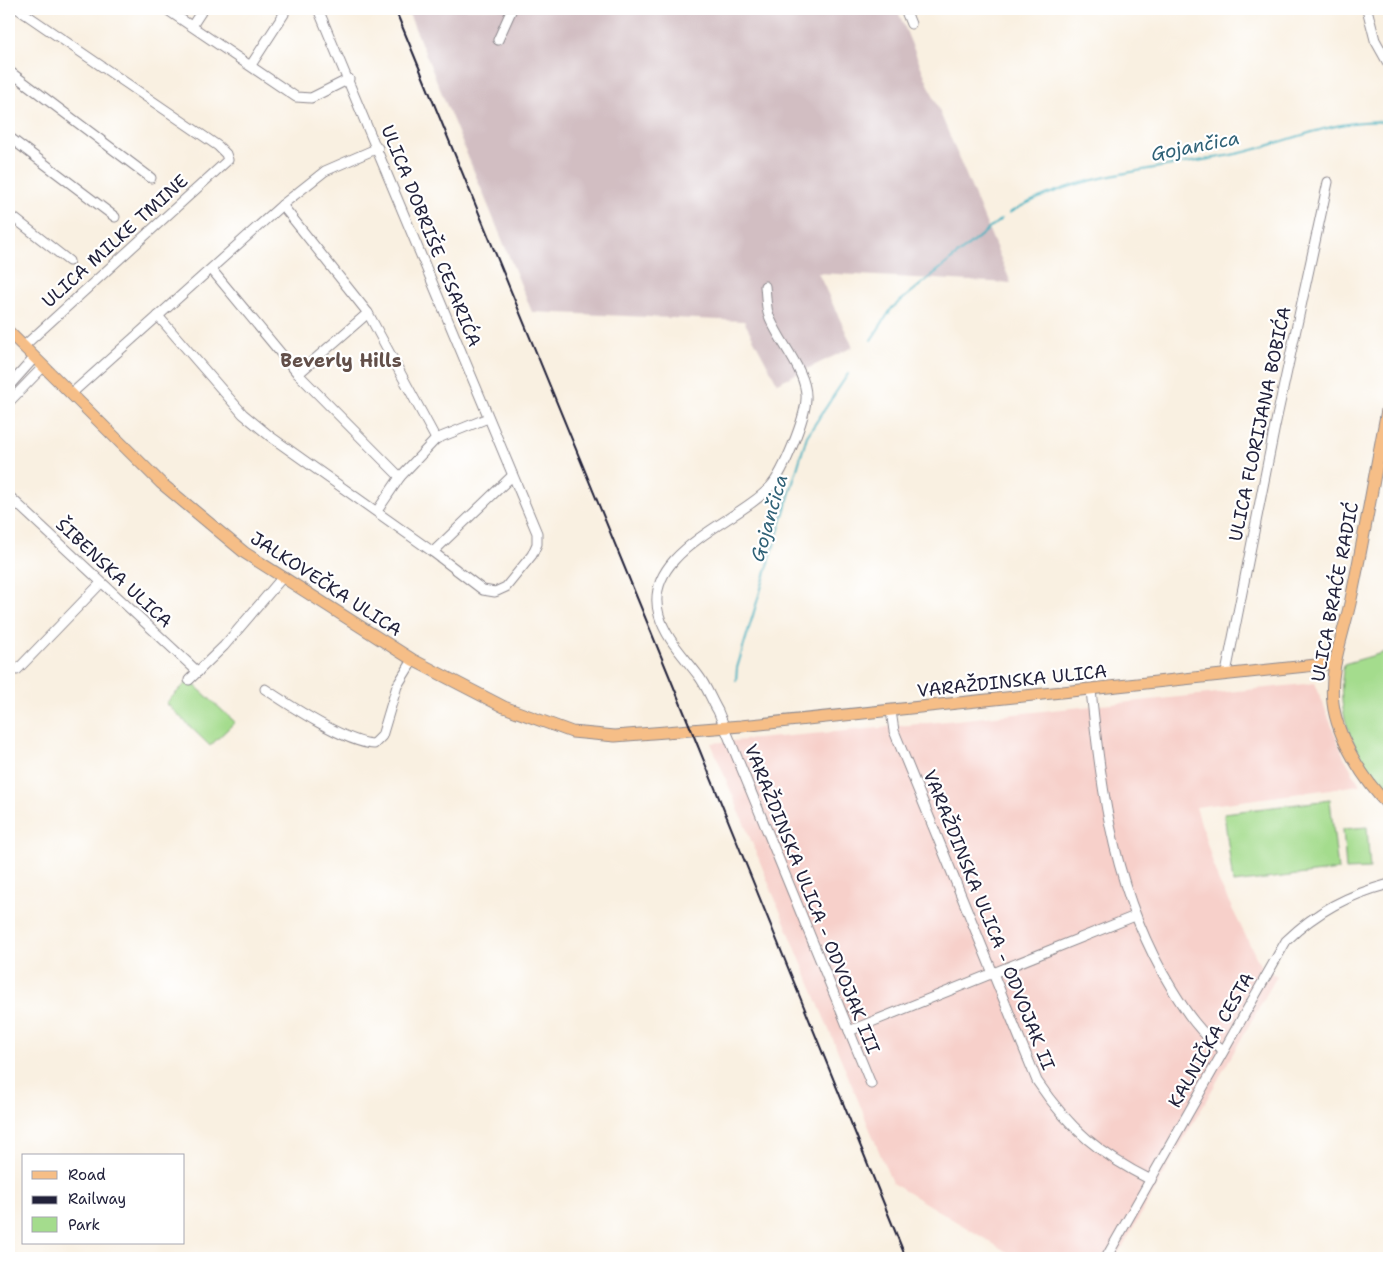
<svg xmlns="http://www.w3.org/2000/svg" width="1398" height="1267" font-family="'Shantell Sans',sans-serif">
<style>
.built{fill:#f7d0ca}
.industrial{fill:#d2bec2}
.green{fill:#a4dc8d;stroke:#637f64}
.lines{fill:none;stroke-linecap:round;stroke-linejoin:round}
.stream{stroke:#42b0c0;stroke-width:2}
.minor-casing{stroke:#8e898e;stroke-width:11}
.major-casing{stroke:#8e898e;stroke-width:13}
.minor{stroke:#fff;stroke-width:9}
.major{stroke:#f6be87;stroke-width:11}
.rail{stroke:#22223b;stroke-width:2}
.labels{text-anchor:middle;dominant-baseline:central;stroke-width:4.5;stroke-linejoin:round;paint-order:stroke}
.street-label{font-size:18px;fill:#22223b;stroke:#fff}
.water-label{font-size:19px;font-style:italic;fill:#306277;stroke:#fff}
.neighbourhood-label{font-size:19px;font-weight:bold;fill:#624f49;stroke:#fff}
</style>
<rect width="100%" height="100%" fill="#fff"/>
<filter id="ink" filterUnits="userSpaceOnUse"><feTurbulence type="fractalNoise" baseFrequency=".02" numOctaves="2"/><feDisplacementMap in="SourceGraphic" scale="10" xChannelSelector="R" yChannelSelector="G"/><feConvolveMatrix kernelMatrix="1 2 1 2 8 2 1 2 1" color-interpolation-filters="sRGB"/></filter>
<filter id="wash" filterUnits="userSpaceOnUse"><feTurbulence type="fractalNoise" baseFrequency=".0096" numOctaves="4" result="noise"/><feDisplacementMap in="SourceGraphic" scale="20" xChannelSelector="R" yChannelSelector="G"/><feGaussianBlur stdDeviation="1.12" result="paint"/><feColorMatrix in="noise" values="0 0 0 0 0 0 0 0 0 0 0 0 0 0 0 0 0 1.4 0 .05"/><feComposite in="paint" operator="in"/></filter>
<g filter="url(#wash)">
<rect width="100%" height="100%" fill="#f9f0e1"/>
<polygon class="built" points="1315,683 1344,757 1360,785 1196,807 1218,880 1261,967 1277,976 1116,1258 1017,1258 892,1183 711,743 879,728"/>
<polygon class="industrial" points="407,9 897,9 1011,283 818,273 853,347 777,383 744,321 532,312"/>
<g class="green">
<path d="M1389,651V794C1355,753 1334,719 1344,664Z"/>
<polygon points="189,680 235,722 210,746 166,703"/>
<polygon points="1330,800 1338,870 1233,883 1224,813"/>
<polygon points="1367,827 1370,869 1346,870 1343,829"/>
</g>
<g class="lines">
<g class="stream">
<path d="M1009,213C1077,173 1155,170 1231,155C1285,145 1333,117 1389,122"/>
<polyline points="871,340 892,308 1001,219"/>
<polyline points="736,680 737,668 807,436 848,374"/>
</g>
</g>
</g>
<g filter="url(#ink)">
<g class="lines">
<defs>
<g id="minor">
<polyline points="18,9 218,146 226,154 228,160 24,346"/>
<polyline points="166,9 296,97 311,98 349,79"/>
<polyline points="905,9 911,24"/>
<polyline points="1367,9 1375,40 1389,65"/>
<polyline points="192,26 203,9"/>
<polyline points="498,40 512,9"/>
<polyline points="251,65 284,14"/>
<polyline points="9,71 151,178"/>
<polyline points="9,137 115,217"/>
<polyline points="282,205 368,313 436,439"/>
<polyline points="9,214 69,261"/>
<polyline points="212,270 298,374 400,477"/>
<path d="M765,286C766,295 766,305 768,313C776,339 808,371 806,399C805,419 784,471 771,486C739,522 641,552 659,615C666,639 683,655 698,675C706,685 711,699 718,711L871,1084"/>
<polyline points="158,316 243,414 271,437 433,552 483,590 495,592 506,587 532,555 537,544 537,533 318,9"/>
<polyline points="298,374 368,313"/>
<polyline points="9,386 35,357"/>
<polyline points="71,394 282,205 325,171 378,148"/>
<polyline points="9,402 44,366"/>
<polyline points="9,496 198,672"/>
<polyline points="377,511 400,477 436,439 488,418"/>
<polyline points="433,552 512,476"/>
<polyline points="17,670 101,583"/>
<polyline points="1226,673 1275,426 1328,182"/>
<polyline points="189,680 224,646 282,578"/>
<path d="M265,689C289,705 346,743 374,744L382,736L397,686L413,660"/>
<path d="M1091,690C1102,797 1115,896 1172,989C1186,1012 1201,1034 1223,1050"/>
<path d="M891,711L894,731L1037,1081C1069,1129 1101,1155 1151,1180"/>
<polyline points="849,1031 1135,916"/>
<path d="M1106,1258L1286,941C1317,911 1348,895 1389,884"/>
</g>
<g id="major">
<polyline points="9,332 161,483 245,553 413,660 504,707 572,732 615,736 741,726 1335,663"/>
<path d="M1389,400C1376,466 1365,533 1351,599C1344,633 1329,668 1333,703C1337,738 1365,782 1389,806"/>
</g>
</defs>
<use href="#minor" class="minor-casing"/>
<use href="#major" class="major-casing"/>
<use href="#minor" class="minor"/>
<use href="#major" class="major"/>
<polyline class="rail" points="395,9 691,729 906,1258"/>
</g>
</g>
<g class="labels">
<g class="street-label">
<text transform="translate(431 236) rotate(68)">ULICA DOBRIŠE CESARIĆA</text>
<text transform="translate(115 241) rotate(-42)">ULICA MILKE TMINE</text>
<text transform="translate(1260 424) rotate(-78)">ULICA FLORIJANA BOBIĆA</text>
<text transform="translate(114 573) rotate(43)">ŠIBENSKA ULICA</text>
<text transform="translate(326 584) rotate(33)">JALKOVEČKA ULICA</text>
<text transform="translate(1335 592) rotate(-79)">ULICA BRAĆE RADIĆ</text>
<text transform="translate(1012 681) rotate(-6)">VARAŽDINSKA ULICA</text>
<text transform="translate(812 899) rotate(68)">VARAŽDINSKA ULICA - ODVOJAK III</text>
<text transform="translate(989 920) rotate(68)">VARAŽDINSKA ULICA - ODVOJAK II</text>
<text transform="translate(1211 1040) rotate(-60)">KALNIČKA CESTA</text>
</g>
<g class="water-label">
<text transform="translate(1195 146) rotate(-11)">Gojančica</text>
<text transform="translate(769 518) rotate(-74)">Gojančica</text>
</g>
<g class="neighbourhood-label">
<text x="341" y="360">Beverly Hills</text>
</g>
</g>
<rect width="1398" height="1267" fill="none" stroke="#fff" stroke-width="30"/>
<rect x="22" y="1154" width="162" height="90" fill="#ffffff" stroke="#a7a7b1"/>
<rect x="32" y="1171" width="25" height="8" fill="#f6be87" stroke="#a7a7b1"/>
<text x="68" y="1180" font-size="15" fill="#22223b">Road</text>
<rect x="32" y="1196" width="25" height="8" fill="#22223b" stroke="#a7a7b1"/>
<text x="68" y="1204" font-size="15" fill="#22223b">Railway</text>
<rect x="32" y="1217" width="25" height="15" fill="#a4dc8d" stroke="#a7a7b1"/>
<text x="68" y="1230" font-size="15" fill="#22223b">Park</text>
</svg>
